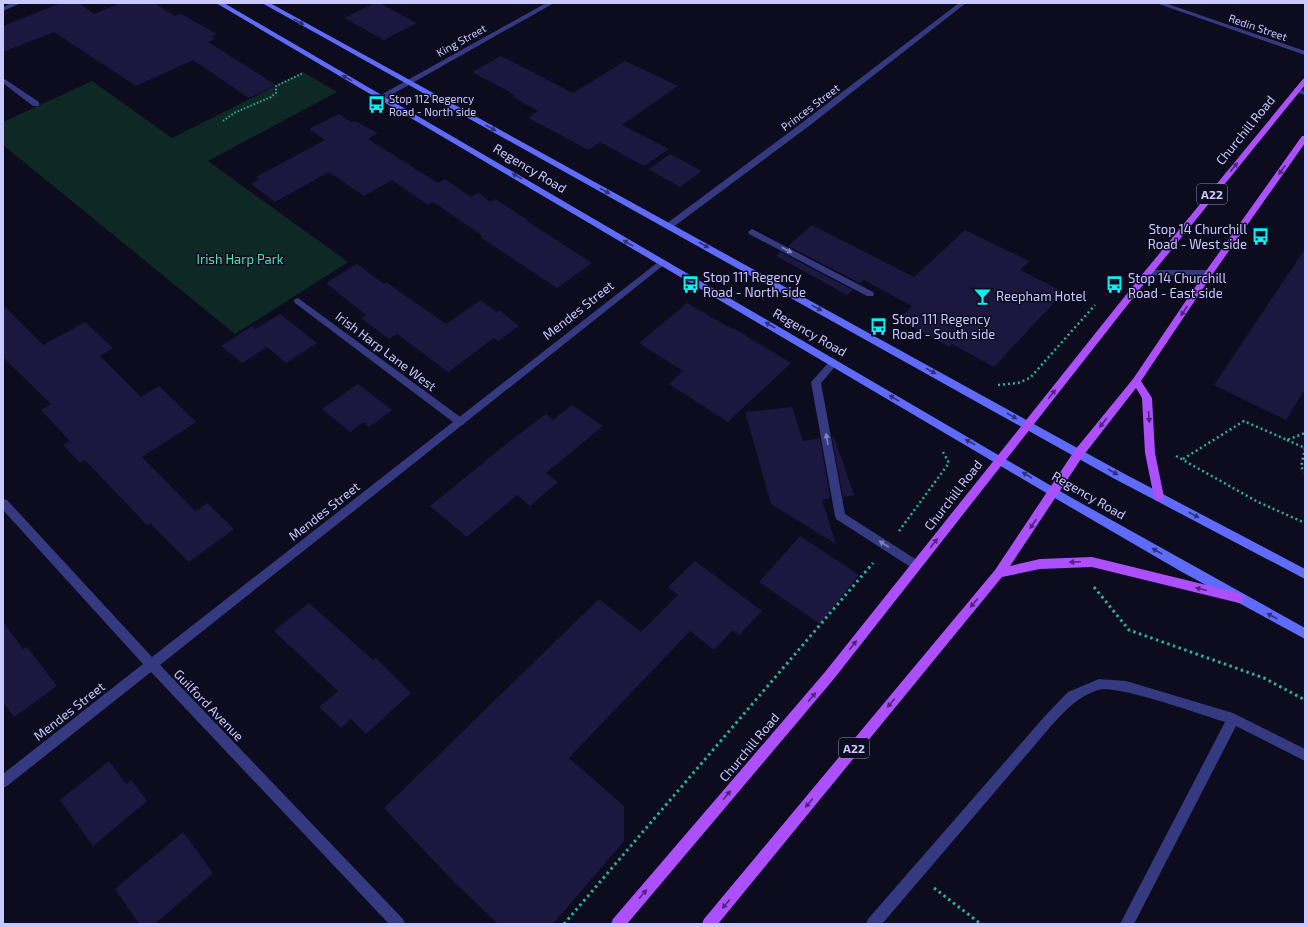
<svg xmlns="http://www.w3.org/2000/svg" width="1308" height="927" font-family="'Exo 2',sans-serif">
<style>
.green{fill:#0e2825}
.building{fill:#1b173f}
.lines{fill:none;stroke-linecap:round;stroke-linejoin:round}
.path-far2{stroke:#29b29c;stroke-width:2;stroke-dasharray:1.5 2;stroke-linecap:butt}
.path-far1{stroke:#29b29c;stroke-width:2.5;stroke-dasharray:2 3;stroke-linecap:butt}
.path{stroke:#29b29c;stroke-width:3;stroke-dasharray:2.5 3.5;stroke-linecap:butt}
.lane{fill:#35397f;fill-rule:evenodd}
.street{fill:#35397f;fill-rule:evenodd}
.secondary{fill:#5f6bff;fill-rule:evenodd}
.primary{fill:#ac4fff;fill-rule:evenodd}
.oneway{fill:#2e3178}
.oneway2{fill:#4d2678}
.oneway3{fill:#7f80bf}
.labels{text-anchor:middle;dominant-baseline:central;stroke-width:3;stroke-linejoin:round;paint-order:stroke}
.far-street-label{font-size:11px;fill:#c9c8ff;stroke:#0d0b1e}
.far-poi-label{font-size:11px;fill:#c9c8ff;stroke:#0d0b1e;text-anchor:start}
.shield{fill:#0d0b1e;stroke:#918fbc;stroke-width:1}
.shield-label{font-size:12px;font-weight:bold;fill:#c9c8ff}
.street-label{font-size:13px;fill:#c9c8ff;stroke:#0d0b1e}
.poi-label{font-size:13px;fill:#c9c8ff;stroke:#0d0b1e;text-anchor:start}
.park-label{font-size:13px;fill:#52e1b0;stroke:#0d0b1e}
</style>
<rect width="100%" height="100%" fill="#0d0b1e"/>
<polygon class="green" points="303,72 337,92 208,161 348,262 235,334 3,145 3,122 92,81 172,138"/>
<g class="building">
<polygon points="61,3 79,3 94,14 120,3 154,3 175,16 181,14 217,34 212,37 215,39 208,42 276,85 249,98 193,60 136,86 54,32 3,52 3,26"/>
<polygon points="375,3 379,3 417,23 384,40 344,18"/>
<polygon points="501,56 573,93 625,61 678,86 622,125 669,149 644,166 600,142 589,150 528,118 538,111 513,97 515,95 472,72"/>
<polygon points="339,114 351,122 355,121 378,133 368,139 425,175 426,175 438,183 445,179 471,197 478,193 491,202 495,199 528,220 527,221 592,263 557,288 480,237 483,236 433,202 428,205 392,180 364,196 329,172 275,202 251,184 260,179 256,177 325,140 309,129"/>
<polygon points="670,154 702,171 680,187 648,169"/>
<polygon points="812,225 914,277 965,230 1029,261 1020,270 1064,292 994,367 952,344 949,347 899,319 912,306 864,280 860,283 788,246"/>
<polygon points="1305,249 1305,389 1286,420 1214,385"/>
<polygon points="780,252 853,290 847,295 776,256"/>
<polygon points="357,264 384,284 386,282 446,324 481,300 497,312 499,310 519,326 498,341 494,338 448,372 397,334 389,339 361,318 366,315 326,283"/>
<polygon points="687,303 732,329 733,328 791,363 728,422 669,384 683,371 639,343"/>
<polygon points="3,305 43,345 85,322 113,348 100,356 141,397 159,386 196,422 142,457 195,511 207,503 234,529 189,562 150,523 147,525 85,460 80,463 63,445 70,441 41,410 51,404 3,357"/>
<polygon points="280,314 317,343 286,363 267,347 242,363 221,346 252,326 255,329"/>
<polygon points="358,384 392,410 369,427 364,422 350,432 322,409"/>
<polygon points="572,405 603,426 546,473 558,482 530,506 517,495 467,537 430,506 515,437 546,414 553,420"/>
<polygon points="792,407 803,441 820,438 830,498 822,500 836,544 771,504 745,412"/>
<polygon points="832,437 834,437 854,495 843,497"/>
<polygon points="800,536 859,575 820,624 759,582"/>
<polygon points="695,561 762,611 739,635 733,630 714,650 690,631 569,758 624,806 624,841 553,924 498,924 453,881 384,808 599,599 641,632 678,595 668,587"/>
<polygon points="309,603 373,660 376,658 411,693 366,734 351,719 341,728 319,707 338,691 274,631"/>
<polygon points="3,622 23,649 27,647 57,686 14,717 3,702"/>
<polygon points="109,761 126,784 131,780 147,801 93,846 60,800"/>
<polygon points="183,832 213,873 155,924 139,924 115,889"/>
</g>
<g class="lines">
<polyline class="path-far2" points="223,121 234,113 271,97 276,93 276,86 303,73"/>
<g class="path-far1">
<polyline points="998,385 1018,383 1030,378 1095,305"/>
<polyline points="1287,440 1305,448"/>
<polyline points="1305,448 1301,467 1305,472"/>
<polyline points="1176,456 1258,502 1305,523"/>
<polyline points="1183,459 1244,421 1287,440 1305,433"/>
<polyline points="899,531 949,463 943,452"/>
</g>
<g class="path">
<polyline points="1094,587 1129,630 1264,678 1305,700"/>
<polyline points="934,888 981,924"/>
<polyline points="564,924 873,563"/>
</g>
<g class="lane">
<polygon points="3,78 39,102 39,106 33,106 3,83"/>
<polygon points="752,229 873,292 874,294 873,296 867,296 749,234 748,232"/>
<polygon points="1148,270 1209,270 1213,273 1209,276 1145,275 1144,273"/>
<polygon points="298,298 463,419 465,422 463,425 457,425 295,303 294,301 295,299"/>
<polygon points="834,359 839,362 821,383 845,514 920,562 921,565 920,568 916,570 912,568 836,519 835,516 811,382 831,360"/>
<path d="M1099,679L1126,681L1233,713L1305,749V761L1236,726L1134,924H1120L1225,722C1202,715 1117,684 1098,690C1076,698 1067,709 1052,725L882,924H866L868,919L1044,717L1068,692Z"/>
</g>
<g class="street">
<polygon points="12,3 21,3 3,11 3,7"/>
<polygon points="546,3 554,3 384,99 381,99 377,97"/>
<polygon points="959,3 966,3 809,126 672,228 666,228 666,224 803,122"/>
<polygon points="1156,3 1165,3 1305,51 1305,55"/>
<polygon points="1294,88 1305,91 1305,95 1294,92"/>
<polygon points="662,259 666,262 665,264 160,665 403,919 405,924 389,924 151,672 7,786 3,788 3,774 143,664 3,510 3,499 7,500 152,657"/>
</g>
<g class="secondary">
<polygon points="216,3 224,3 1072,498 1305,628 1305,639 1182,572 1065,504"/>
<polygon points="262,3 270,3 1121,472 1305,569 1305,579 1113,478"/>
</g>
<g class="primary">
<polygon points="1305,78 1305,85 1151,275 833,680 627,924 611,924 613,919 825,672 1145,271 1303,79"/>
<polygon points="1302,136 1305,136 1305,143 1212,275 1141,381 1152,398 1155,453 1164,497 1163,500 1159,501 1155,500 1154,497 1145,453 1142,398 1136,388 1083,456 1010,566 1040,559 1092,557 1239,593 1243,595 1245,598 1243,601 1239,603 1092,567 1040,569 1002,577 718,924 702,924 704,919 995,570 1075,450 1133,379 1206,271"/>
</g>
</g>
<defs><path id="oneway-solid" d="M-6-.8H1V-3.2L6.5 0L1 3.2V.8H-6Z"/></defs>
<g class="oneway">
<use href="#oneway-solid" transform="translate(299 22) rotate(29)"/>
<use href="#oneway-solid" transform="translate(347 78) rotate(-151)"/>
<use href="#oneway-solid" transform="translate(491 128) rotate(29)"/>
<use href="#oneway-solid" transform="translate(517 176) rotate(-149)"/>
<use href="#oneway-solid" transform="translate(605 191) rotate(29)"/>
<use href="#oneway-solid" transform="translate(628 243) rotate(-149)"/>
<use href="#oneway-solid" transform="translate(704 245) rotate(29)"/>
<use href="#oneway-solid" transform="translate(817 308) rotate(29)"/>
<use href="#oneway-solid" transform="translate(770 325) rotate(-150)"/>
<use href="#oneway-solid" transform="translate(931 371) rotate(29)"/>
<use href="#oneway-solid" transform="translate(894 398) rotate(-149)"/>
<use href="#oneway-solid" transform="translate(1012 416) rotate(29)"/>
<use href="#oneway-solid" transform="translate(970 442) rotate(-151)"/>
<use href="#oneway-solid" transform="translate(1113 472) rotate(29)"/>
<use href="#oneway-solid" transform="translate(1027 475) rotate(-149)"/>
<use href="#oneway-solid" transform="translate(1194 515) rotate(28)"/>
<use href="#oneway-solid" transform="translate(1157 551) rotate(-150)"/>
<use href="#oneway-solid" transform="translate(1272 616) rotate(-152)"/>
</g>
<g class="oneway2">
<use href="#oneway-solid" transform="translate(1234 167) rotate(-51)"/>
<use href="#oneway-solid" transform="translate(1282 170) rotate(125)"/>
<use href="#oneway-solid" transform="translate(1184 311) rotate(124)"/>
<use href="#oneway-solid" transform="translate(1052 394) rotate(-52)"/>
<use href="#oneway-solid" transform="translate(1149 417) rotate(86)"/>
<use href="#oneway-solid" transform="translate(1103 423) rotate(128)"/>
<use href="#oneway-solid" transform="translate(1033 524) rotate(124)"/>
<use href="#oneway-solid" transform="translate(934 543) rotate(-52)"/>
<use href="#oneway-solid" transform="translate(1075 562) rotate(177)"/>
<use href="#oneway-solid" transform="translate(1201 589) rotate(-166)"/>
<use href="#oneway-solid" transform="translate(974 603) rotate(130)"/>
<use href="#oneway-solid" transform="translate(853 645) rotate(-52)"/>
<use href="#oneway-solid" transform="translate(812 697) rotate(-50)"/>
<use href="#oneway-solid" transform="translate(891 703) rotate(130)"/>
<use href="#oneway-solid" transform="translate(727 795) rotate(-50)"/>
<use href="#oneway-solid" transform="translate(809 803) rotate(130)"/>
<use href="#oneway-solid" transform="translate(643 894) rotate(-50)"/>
<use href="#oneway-solid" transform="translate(726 904) rotate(130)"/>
</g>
<g class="oneway3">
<use href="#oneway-solid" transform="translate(787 250) rotate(28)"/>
<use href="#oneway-solid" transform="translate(827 439) rotate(-100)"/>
<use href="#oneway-solid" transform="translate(884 544) rotate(-147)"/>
</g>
<defs>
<symbol id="bus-bare" viewBox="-9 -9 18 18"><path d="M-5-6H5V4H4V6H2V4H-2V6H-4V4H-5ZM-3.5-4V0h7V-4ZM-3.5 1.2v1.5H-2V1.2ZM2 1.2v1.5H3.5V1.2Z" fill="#00f2f3" stroke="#0d0b1e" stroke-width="2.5" paint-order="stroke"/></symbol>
<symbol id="bar-bare" viewBox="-9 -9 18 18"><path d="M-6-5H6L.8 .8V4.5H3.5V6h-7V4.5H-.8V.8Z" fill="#00f2f3" stroke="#0d0b1e" stroke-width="2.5" paint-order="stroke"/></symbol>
</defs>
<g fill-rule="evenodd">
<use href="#bus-bare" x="364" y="92" width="25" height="25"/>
<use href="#bus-bare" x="1248" y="224" width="25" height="25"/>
<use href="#bus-bare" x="678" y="272" width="25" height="25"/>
<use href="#bus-bare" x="1102" y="272" width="25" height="25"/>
<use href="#bar-bare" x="970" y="284" width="25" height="25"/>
<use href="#bus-bare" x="866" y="314" width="25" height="25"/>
</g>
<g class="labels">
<g class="far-street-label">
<text transform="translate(1258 27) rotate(19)">Redin Street</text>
<text transform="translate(461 40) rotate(-29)">King Street</text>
<text transform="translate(810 107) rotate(-37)">Princes Street</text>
</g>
<g class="far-poi-label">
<text x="389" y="98">Stop 112 Regency<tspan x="389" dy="13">Road - North side</tspan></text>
</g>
<g class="shield">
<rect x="1197" y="184" width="30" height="20" rx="3"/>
<rect x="839" y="738" width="30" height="20" rx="3"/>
</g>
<g class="shield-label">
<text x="1212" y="194">A22</text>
<text x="854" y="748">A22</text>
</g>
<g class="street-label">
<text transform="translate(1245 130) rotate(-51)">Churchill Road</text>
<text transform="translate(530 168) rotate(31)">Regency Road</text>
<text transform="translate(578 310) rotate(-38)">Mendes Street</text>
<text transform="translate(810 332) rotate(30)">Regency Road</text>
<text transform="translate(386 351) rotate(37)">Irish Harp Lane West</text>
<text transform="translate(953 495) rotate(-52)">Churchill Road</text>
<text transform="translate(1089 495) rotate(30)">Regency Road</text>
<text transform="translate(324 511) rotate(-38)">Mendes Street</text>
<text transform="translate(209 705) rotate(46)">Guilford Avenue</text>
<text transform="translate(69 711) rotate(-38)">Mendes Street</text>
<text transform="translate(749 747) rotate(-50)">Churchill Road</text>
</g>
<g class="poi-label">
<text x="1247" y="229" text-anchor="end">Stop 14 Churchill<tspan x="1247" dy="15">Road - West side</tspan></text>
<text x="703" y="277">Stop 111 Regency<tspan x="703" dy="15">Road - North side</tspan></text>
<text x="1128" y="278">Stop 14 Churchill<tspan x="1128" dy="15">Road - East side</tspan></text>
<text x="996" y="296">Reepham Hotel</text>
<text x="892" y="319">Stop 111 Regency<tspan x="892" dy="15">Road - South side</tspan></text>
</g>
<g class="park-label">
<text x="240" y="259">Irish Harp Park</text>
</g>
</g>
<rect width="1308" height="927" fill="none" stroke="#c9c8ff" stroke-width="8"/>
</svg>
